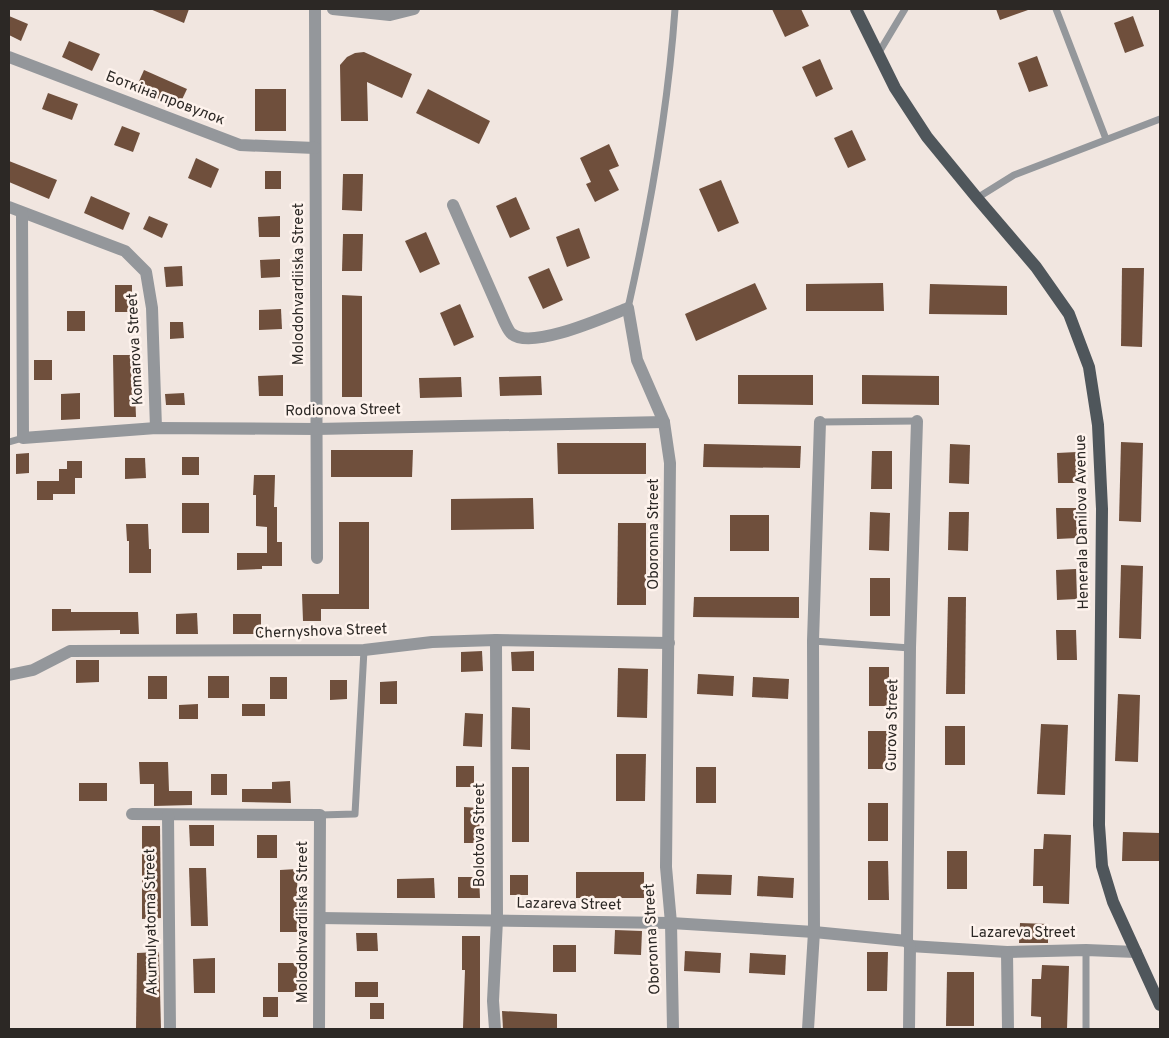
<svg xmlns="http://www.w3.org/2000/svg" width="1169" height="1038" font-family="Overpass,sans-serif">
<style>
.building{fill:#6f4f3c}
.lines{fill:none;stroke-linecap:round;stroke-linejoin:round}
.lane{stroke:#94979b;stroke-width:7}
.street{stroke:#94979b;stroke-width:12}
.primary{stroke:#4f565b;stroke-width:12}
.labels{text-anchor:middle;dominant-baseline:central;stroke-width:5;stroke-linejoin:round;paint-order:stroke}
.street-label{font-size:15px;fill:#2c2825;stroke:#fef3ed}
</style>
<rect width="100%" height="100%" fill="#f1e6e0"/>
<g class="building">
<polygon points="150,9 189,9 184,23"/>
<polygon points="772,9 801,9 809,26 785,37"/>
<polygon points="996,9 1028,9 1028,10 1000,20"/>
<polygon points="9,16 28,24 21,41 9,35"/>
<polygon points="1133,16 1144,46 1125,53 1114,23"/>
<polygon points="69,41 100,54 92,71 62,57"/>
<polygon points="364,52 412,74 402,98 367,82 368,121 341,121 340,65 347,57 355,53"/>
<polygon points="1037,56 1048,86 1029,92 1018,63"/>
<polygon points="820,59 833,89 816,97 802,67"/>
<polygon points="144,70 187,89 178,108 136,88"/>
<rect x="255" y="89" width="31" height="42"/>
<polygon points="428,89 490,121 479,144 416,113"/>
<polygon points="48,93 78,104 72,120 42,109"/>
<polygon points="122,126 140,133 133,152 114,145"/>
<polygon points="852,130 866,160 848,168 834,138"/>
<polygon points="609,144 619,166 609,170 619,190 595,202 586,184 591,182 580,158"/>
<polygon points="196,158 219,169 211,188 188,178"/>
<polygon points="9,161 57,180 49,199 9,182"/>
<rect x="265" y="171" width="16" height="18"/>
<polygon points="343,174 363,174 362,211 342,210"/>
<polygon points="721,180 739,223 718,232 699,189"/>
<polygon points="91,196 130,213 123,230 84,213"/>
<polygon points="516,197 530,229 510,238 496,206"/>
<polygon points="149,216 168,224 162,238 143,229"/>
<polygon points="280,216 280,237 259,237 258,217"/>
<polygon points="579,228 590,258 567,267 556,237"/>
<polygon points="426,232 440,264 420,273 405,241"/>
<polygon points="343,234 363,234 362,271 342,271"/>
<polygon points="280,259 280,277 261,278 260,260"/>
<polygon points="182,266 183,286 166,287 164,267"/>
<polygon points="549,268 563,300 543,309 528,277"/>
<polygon points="1122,268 1144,268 1142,347 1121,346"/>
<polygon points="755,283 767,309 696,341 685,314"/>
<polygon points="883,283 884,311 806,311 806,284"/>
<polygon points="930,284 1007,286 1007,315 929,314"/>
<rect x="115" y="285" width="17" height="27"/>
<polygon points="342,295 362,296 362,397 342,397"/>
<polygon points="460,304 474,337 454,346 440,313"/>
<polygon points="281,309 282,329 259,330 259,310"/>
<rect x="67" y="311" width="18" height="20"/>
<polygon points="170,322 183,322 184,338 170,339"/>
<polygon points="113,355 131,355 132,391 135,391 136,417 114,417"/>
<rect x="34" y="360" width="18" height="20"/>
<polygon points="283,375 283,396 259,396 258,376"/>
<polygon points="738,375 813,375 813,405 738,404"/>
<polygon points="862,375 939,376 939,405 862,404"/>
<polygon points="541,376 542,395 500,396 499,377"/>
<polygon points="461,377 462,397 420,398 419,378"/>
<polygon points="80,393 80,419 61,420 61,394"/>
<polygon points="184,393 185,405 166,405 165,394"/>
<polygon points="1121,442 1143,443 1141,522 1119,521"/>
<polygon points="557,443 646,443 646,474 558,474"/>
<polygon points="704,444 801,446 800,468 703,467"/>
<polygon points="950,444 970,445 969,484 949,483"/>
<polygon points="331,450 413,450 412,477 331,477"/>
<polygon points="872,451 892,451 892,489 871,489"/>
<polygon points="1077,452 1078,483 1058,483 1057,453"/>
<polygon points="29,453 29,473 16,474 16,454"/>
<rect x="182" y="457" width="17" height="18"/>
<polygon points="125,458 145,458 146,478 125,479"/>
<polygon points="67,461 82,461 82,478 75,478 75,494 53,494 53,500 37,500 37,481 59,481 59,469 67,469"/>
<polygon points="254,475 275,475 274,507 277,507 277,542 282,542 282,566 262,566 262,569 237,570 237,553 267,553 267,527 256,526 256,495 253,495"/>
<polygon points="533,498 534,529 451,530 451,499"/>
<rect x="182" y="503" width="27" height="30"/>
<polygon points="1056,508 1076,508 1077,538 1057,539"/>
<polygon points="870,512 890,513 889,551 869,550"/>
<polygon points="949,512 969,512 968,551 948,550"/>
<rect x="730" y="515" width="39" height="36"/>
<polygon points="339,522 369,522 369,609 321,609 321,621 303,621 302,594 339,594"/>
<polygon points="618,523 646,523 646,605 617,605"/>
<polygon points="126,524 148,524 149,549 151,549 151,573 129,573 129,541 127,541"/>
<polygon points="1121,565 1143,566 1141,639 1119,638"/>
<polygon points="1076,569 1077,599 1057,600 1056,570"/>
<rect x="870" y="578" width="20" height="38"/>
<polygon points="694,597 799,597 799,618 693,617"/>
<polygon points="948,597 966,597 965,694 946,694"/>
<polygon points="52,609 71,609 71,612 138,612 139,634 120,634 120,630 52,631"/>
<polygon points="197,613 198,634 176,634 176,614"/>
<rect x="233" y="614" width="28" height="20"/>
<polygon points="1056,630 1076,630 1077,660 1057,660"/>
<polygon points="482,651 483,671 461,672 461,652"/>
<polygon points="534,651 534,671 512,671 511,652"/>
<polygon points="76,660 99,660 99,682 76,683"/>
<rect x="869" y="667" width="20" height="39"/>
<polygon points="618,668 648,669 647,718 617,717"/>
<polygon points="698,674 734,676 733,696 697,694"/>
<rect x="148" y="676" width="19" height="23"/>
<rect x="208" y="676" width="21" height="22"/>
<rect x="270" y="677" width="17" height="22"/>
<polygon points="753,677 789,679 788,699 752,697"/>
<polygon points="330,680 347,680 347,699 330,700"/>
<polygon points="397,681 397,704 380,704 380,682"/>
<polygon points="1118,694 1140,695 1138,762 1115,761"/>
<polygon points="198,704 198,719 179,719 179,705"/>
<rect x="242" y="704" width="23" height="12"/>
<polygon points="512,707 530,708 530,750 511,749"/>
<polygon points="465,713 483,714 482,747 463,746"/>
<polygon points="1041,724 1068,725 1065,795 1037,794"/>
<rect x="945" y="726" width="20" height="39"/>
<polygon points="868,731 889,731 888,769 868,769"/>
<polygon points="616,754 646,754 645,801 616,801"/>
<polygon points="139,762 168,762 169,791 192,791 192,805 154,806 154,784 140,784"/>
<rect x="456" y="766" width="18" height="21"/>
<rect x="512" y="767" width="17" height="75"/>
<rect x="696" y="767" width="20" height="36"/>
<rect x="211" y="774" width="16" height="21"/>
<polygon points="290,781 291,803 242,802 242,789 272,789 272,782"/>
<rect x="79" y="783" width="28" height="18"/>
<rect x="868" y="803" width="20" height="38"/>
<polygon points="464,807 480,808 479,843 464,843"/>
<polygon points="189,825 214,825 214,846 190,846"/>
<polygon points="142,826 160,826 161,918 142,919"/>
<polygon points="1123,832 1160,833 1160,861 1122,861"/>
<polygon points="1044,834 1071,835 1069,904 1043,903 1043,886 1033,886 1034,849 1043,849"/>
<rect x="257" y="835" width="20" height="23"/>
<rect x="947" y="851" width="20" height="38"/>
<polygon points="868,861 888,861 889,900 868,900"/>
<polygon points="189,868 206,868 208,926 191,926"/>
<polygon points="297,869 298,932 280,932 280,870"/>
<rect x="576" y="872" width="68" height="26"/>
<polygon points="697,874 732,875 731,895 696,894"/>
<rect x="510" y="875" width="18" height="20"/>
<polygon points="758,876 794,878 793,898 757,896"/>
<polygon points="458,877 479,877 480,898 458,898"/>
<polygon points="434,878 435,898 397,898 397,879"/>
<polygon points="1020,923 1048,924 1048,943 1019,943"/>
<polygon points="615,930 642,931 641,955 614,954"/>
<polygon points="356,933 377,933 378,951 357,951"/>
<polygon points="462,936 480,936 480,1028 463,1028 465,970 462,970"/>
<rect x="553" y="945" width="23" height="27"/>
<polygon points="685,951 721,953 720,973 684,971"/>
<polygon points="159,952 161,1029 136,1029 137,953"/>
<polygon points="867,952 888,952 887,991 867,991"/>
<polygon points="750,953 786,955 785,975 749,973"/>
<polygon points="215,958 215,993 194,993 193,959"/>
<polygon points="278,963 297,963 298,992 278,992"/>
<polygon points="1042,965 1069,966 1067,1029 1041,1029 1041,1017 1031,1016 1032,979 1041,979"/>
<polygon points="947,972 974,972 974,1026 946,1026"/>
<rect x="355" y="982" width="23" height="15"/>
<rect x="263" y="997" width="15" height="20"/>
<rect x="370" y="1003" width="14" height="16"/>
<polygon points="502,1011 557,1014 557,1029 503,1029"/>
</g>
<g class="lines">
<g class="lane">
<polyline points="1056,9 1106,139"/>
<polyline points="878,54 905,9"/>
<polyline points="977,198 1014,175 1160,119"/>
<path d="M628,308C650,210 668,110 675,9"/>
<polyline points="820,422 917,421"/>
<polyline points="9,442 23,438"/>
<polyline points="813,641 910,648"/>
<polyline points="320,815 355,814 364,650"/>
<polyline points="1086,1029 1086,950"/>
</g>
<g class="street">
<polyline points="315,9 317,558"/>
<polyline points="333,9 390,15 414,9"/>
<polyline points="9,57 240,145 315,148"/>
<path d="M453,205L504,321C506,325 509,332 512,334C532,350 605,317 628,308L637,360L664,422L670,463L666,867L671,923L673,1029"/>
<polyline points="9,207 125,251 146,272 152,308 156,428"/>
<polyline points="22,213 23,438 156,428 316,429 664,422"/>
<polyline points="9,675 33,670 70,651 364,650 432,642 496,640 669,643"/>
<polyline points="132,814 320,815 319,1029"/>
<polyline points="168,815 170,1029"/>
<polyline points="320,918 671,923 814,932 907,941"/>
<polyline points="910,946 1007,952 1086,950 1136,952"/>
<polyline points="1007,952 1008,1029"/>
<polyline points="495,1029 493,1001 497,920 496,640"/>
<polyline points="808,1029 814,932 813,641 820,422"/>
<polyline points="909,1029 910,946 907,941 910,648 917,421"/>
</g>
<polyline class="primary" points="856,9 895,88 927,137 977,198 1036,267 1069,314 1089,367 1098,425 1102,509 1099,825 1102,866 1113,902 1160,1005"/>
</g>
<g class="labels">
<g class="street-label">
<text transform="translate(165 99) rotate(21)">Боткіна провулок</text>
<text transform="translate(299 284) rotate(-90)">Molodohvardiiska Street</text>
<text transform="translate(136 349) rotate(-93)">Komarova Street</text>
<text transform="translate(343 411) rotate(-1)">Rodionova Street</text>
<text transform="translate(1083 522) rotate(-91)">Henerala Danilova Avenue</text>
<text transform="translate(654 534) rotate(-90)">Oboronna Street</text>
<text transform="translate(321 632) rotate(-2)">Chernyshova Street</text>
<text transform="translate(893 725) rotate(-89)">Gurova Street</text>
<text transform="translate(480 835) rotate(-90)">Bolotova Street</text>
<text transform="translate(569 905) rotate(1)">Lazareva Street</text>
<text transform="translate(152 922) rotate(-91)">Akumulyatorna Street</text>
<text transform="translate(303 922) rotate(-90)">Molodohvardiiska Street</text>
<text x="1023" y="933">Lazareva Street</text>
<text transform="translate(653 939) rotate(-93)">Oboronna Street</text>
</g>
</g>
<rect width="1169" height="1038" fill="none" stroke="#2c2825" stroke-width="20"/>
</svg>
